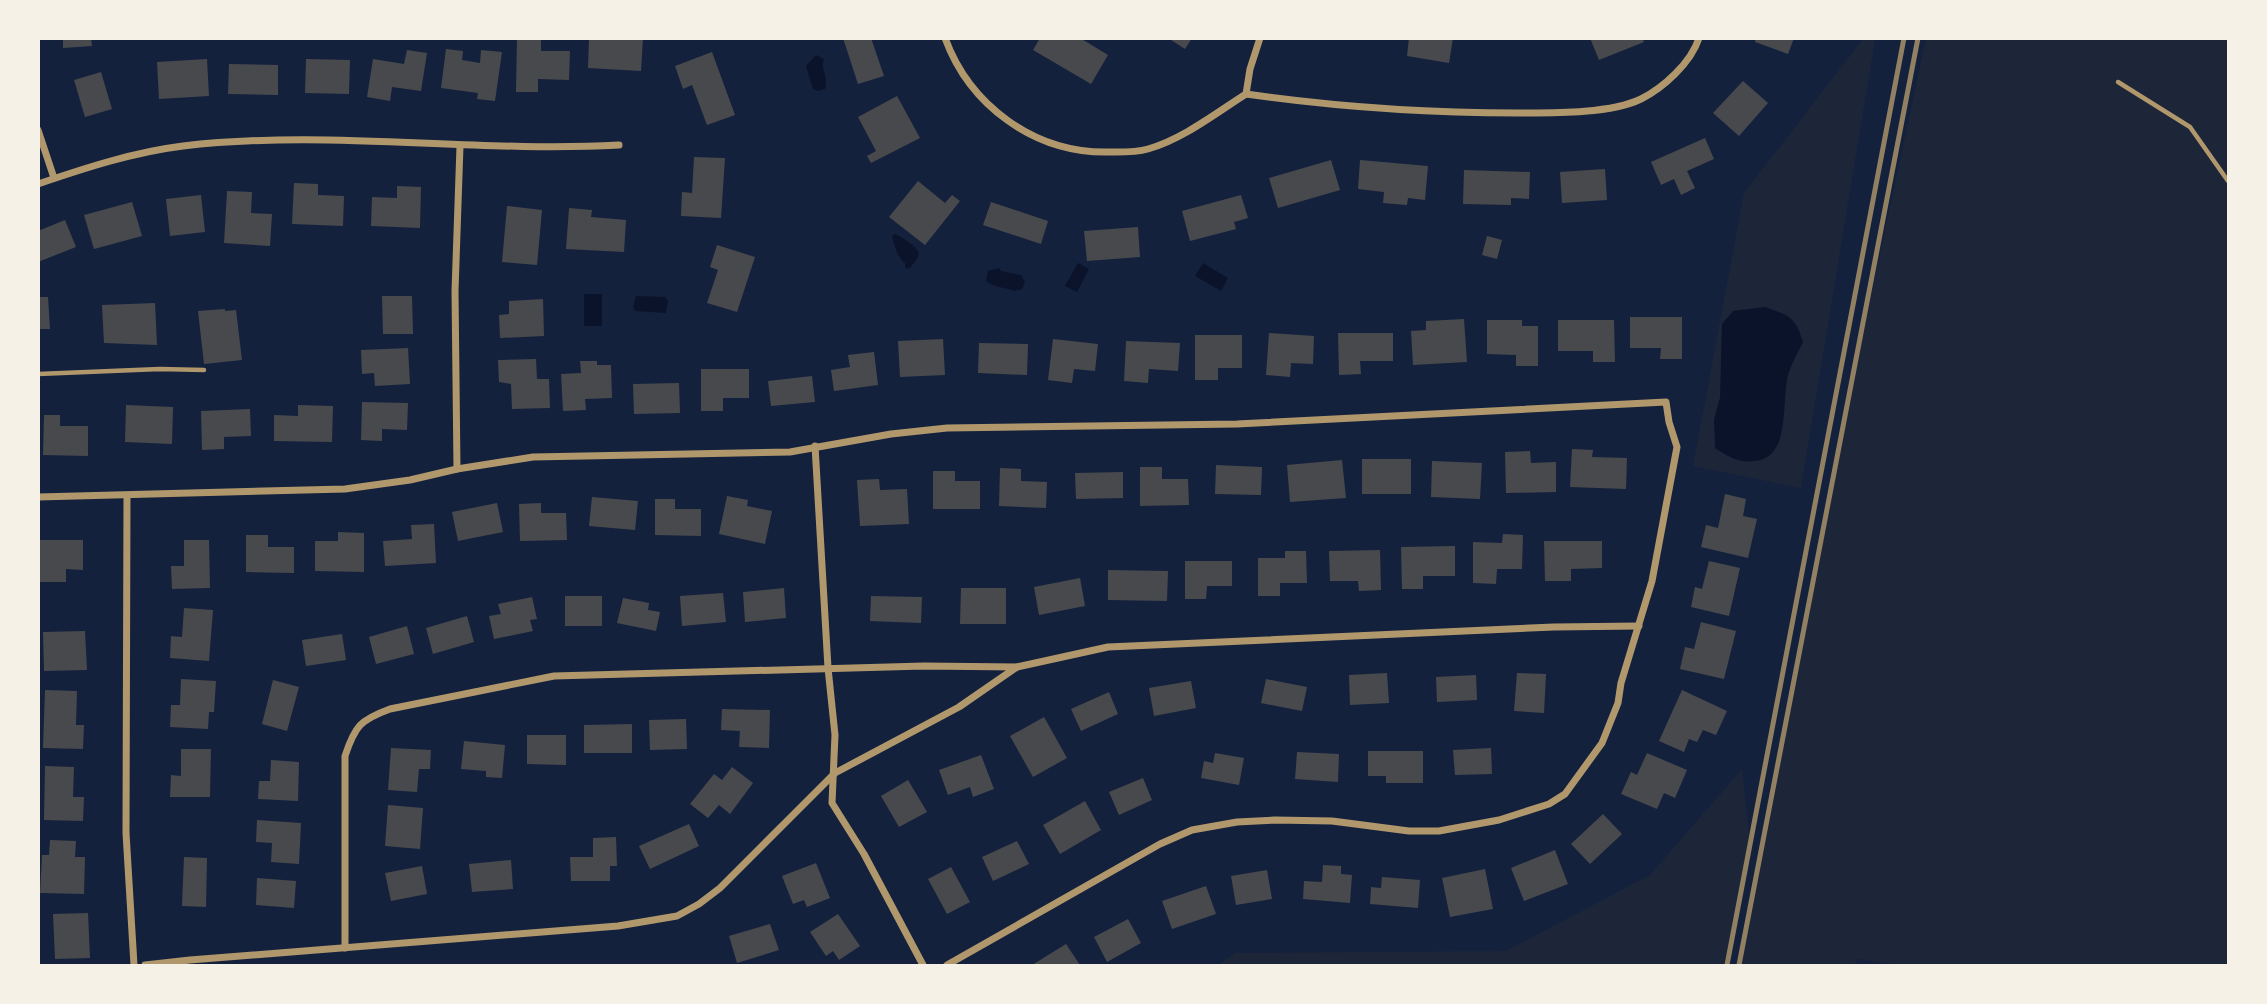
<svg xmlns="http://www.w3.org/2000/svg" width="2267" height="1004" font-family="'Open Sans',sans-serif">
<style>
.green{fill:#1d2539;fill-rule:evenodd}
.water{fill:#0b132b}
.building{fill:#48494c}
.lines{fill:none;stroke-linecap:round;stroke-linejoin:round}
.service{stroke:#b1986c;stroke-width:4.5}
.minor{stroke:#b1986c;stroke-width:7}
.rail{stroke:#918062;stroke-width:5}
</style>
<rect width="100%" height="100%" fill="#14213d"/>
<g class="green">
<path d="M1863,39H1875L1801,488L1693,466L1744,193ZM1803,342L1789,371L1784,394L1714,420L1720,398Z"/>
<polygon points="1926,39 2228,39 2228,965 1899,965 1857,959 1855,965 1740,965 1851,389"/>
<polygon points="1742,769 1750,843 1727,965 1218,965 1235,953 1506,951 1650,875"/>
</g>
<g class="water">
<path d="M816,55L824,59C820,69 829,78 825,89L818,91L813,89L806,66Z"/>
<path d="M895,234C902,237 915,245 919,253L917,259L909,269L905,268V263C897,257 894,245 892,236Z"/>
<polygon points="1078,263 1089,269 1077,292 1065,286"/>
<polygon points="1203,263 1228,278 1221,291 1195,276"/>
<path d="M999,268L1001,271L1021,275L1025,282L1022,289L1014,291C1005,287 995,288 986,281L988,271Z"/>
<rect x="584" y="294" width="18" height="32"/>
<polygon points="636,296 665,297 668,301 666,313 635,311 633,307"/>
<path d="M1765,307C1790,316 1795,316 1803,342C1798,352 1792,362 1789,372C1780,398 1793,457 1755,461C1739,463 1729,457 1715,448L1714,420L1720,398L1722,324L1733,311Z"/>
</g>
<g class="building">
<polygon points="63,38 91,38 92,46 63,48"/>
<polygon points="517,38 541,38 541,51 570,51 569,80 538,79 538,92 516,92"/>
<polygon points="589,38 643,38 641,71 588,68"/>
<polygon points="843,38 871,38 884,76 858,84"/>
<polygon points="1040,38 1080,38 1108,55 1091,84 1033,50"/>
<polygon points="1168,38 1192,38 1185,49"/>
<polygon points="1409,38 1453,38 1449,63 1407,56"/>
<polygon points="1590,38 1642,38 1644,42 1599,60"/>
<polygon points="1756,38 1794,38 1788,54 1755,42"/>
<polygon points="446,49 463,51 462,60 480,63 481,50 502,52 495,101 477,99 478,93 441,88"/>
<polygon points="407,50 427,53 421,91 392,87 390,101 367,97 373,59 404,64"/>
<polygon points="712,52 735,115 707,125 692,85 683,89 675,66"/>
<polygon points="207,59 209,96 159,99 157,62"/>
<polygon points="306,59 350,60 349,94 305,93"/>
<polygon points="229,64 278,65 278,95 228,94"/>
<polygon points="101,72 112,109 85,117 74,80"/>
<polygon points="1743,81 1768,103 1739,136 1713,113"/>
<polygon points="897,96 920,138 871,163 867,156 876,151 858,117"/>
<polygon points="1705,138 1714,159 1687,171 1695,188 1681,195 1674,179 1661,185 1651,162"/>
<polygon points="694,157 725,158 721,218 681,216 682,192 692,193"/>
<polygon points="1331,160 1340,190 1278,208 1269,178"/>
<polygon points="1360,160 1428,166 1425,200 1408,198 1407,205 1383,203 1384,192 1358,189"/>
<polygon points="1605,169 1607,200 1562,203 1560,172"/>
<polygon points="1464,170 1530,172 1529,199 1511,198 1511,205 1463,204"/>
<polygon points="918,181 945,203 952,195 960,201 925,245 889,217"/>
<polygon points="294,183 318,184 318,195 344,196 343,226 292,224"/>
<polygon points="397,186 421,187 420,228 371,226 372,197 397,198"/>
<polygon points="227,191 252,192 251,213 272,214 270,246 224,243"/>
<polygon points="201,195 205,232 170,236 166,199"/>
<polygon points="1241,195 1248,218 1234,222 1236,229 1190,241 1182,211"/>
<polygon points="132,202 142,236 94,249 84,215"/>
<polygon points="991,202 1048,221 1041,244 983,225"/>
<polygon points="507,206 542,210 537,265 502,262"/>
<polygon points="569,208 592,210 591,217 626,220 624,252 566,249"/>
<polygon points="65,220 76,247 38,262 38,231"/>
<polygon points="1138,227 1140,257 1087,261 1084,231"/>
<polygon points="1487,236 1502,240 1497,259 1482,255"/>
<polygon points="717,245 755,257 737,312 707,303 718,270 710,267"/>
<polygon points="382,296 412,296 413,334 383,334"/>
<polygon points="38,297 48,297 50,329 38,329"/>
<polygon points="543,299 544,336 500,338 499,315 509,314 509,301"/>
<polygon points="155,303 157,345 104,343 102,305"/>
<polygon points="225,309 225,311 236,310 242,360 204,364 198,311"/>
<polygon points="1630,317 1682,317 1682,359 1660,359 1661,348 1630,348"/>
<polygon points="1464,319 1467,362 1413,365 1411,331 1426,330 1426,321"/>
<polygon points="1487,320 1522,320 1522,326 1538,326 1538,366 1516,366 1516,355 1487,354"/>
<polygon points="1558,320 1614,320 1615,362 1593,362 1593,351 1558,351"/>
<polygon points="1269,333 1314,336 1313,364 1291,363 1290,377 1266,375"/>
<polygon points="1338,333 1393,333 1393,361 1360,361 1361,374 1339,375"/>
<polygon points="1195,335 1242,335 1242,368 1218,368 1218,380 1195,380"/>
<polygon points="943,339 945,375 900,377 898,341"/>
<polygon points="1053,339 1098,344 1095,371 1074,369 1072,383 1048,380"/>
<polygon points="1126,341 1180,343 1178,371 1149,369 1148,383 1124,381"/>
<polygon points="979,343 1028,344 1027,375 978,373"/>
<polygon points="408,348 410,384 375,386 374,373 362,374 361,350"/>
<polygon points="874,352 878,385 834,391 831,370 850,367 848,355"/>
<polygon points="536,359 537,379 549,379 550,408 512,409 511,384 499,382 498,360"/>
<polygon points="580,361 597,361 597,365 611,365 612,398 585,399 586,410 563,411 561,374 581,373"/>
<polygon points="701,369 749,369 749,398 723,398 723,411 701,411"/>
<polygon points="812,376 815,402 771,406 768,381"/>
<polygon points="679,383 680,413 634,414 633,384"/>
<polygon points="362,402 408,403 407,430 382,429 382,441 361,440"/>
<polygon points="126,405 173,407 172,444 125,442"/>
<polygon points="298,405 333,406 332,442 274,441 274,415 298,416"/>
<polygon points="250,409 251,436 224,437 224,449 202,450 201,411"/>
<polygon points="44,415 60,415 60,426 88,426 88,456 43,455"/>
<polygon points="1572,449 1593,450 1592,457 1627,458 1626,489 1570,487"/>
<polygon points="1530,451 1531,463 1556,462 1556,492 1506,493 1505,452"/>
<rect x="1362" y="459" width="49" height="35"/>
<polygon points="1342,460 1346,498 1290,502 1287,465"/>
<polygon points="1432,461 1482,463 1480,499 1431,497"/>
<polygon points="1216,465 1262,467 1261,495 1215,494"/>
<polygon points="1140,467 1162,467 1162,479 1188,479 1189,505 1140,506"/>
<polygon points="1000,468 1021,469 1021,481 1047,482 1046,508 999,506"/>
<polygon points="933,471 955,471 955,481 980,481 980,509 933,509"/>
<polygon points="1123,472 1123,498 1076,499 1075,473"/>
<polygon points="879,479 880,490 907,489 909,524 860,526 857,480"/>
<polygon points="1725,494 1746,499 1743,516 1757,519 1748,558 1701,547 1706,525 1718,528"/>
<polygon points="727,496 748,500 747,506 772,511 765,544 719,534"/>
<polygon points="592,497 638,501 635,530 589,526"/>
<polygon points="655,499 675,499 675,509 701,509 701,536 655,535"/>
<polygon points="497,503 503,532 458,541 452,512"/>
<polygon points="541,503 541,513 566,513 567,540 520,541 519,504"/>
<polygon points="434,524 436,563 385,566 383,541 412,539 411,525"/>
<polygon points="338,532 364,533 364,572 315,571 315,541 338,541"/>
<polygon points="1503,534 1523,535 1522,569 1497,569 1496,584 1473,583 1473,542 1502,543"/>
<polygon points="246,535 268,535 268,547 294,547 294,573 246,572"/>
<polygon points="40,540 83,540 83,570 66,569 66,582 40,582"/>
<polygon points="184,540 209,540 210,588 172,589 171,566 184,566"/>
<polygon points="1544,541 1602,541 1602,568 1571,569 1571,581 1545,581"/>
<polygon points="1455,546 1455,576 1423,576 1423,589 1402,589 1401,547"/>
<polygon points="1380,550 1381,590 1359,591 1358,581 1330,581 1329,551"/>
<polygon points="1285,551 1306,551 1307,583 1280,583 1280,596 1258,596 1258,558 1285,558"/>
<polygon points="1185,561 1232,561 1232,586 1207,586 1206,599 1185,599"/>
<polygon points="1709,561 1740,568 1729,616 1691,607 1695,587 1702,589"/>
<polygon points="1108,570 1168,571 1167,601 1108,600"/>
<polygon points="1080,578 1085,606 1039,615 1034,587"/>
<polygon points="784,588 786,618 745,622 743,592"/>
<polygon points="961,588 1006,588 1006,624 960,624"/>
<polygon points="723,593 726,622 682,626 680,596"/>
<rect x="565" y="596" width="37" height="30"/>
<polygon points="871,596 922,597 921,623 870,621"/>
<polygon points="532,597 537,619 530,620 533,631 494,639 489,616 501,614 498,604"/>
<polygon points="623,598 649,603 648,610 660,612 656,631 617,623"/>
<polygon points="184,608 213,610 209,661 170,658 171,636 182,637"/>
<polygon points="467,616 474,642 433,654 426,628"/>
<polygon points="1701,622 1736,631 1724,679 1680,669 1685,647 1694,649"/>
<polygon points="407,626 414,654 376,664 369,637"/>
<polygon points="85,631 87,670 44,671 43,632"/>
<polygon points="342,634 346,660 306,666 302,640"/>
<polygon points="1387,673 1389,703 1350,705 1349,675"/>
<polygon points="1517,673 1546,674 1544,713 1514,711"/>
<polygon points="1476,675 1477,700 1437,702 1436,677"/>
<polygon points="181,679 216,681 214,712 209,712 208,729 170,727 171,705 180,705"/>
<polygon points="1266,679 1307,687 1302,711 1261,703"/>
<polygon points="273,680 299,687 287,731 262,724"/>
<polygon points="1191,681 1196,708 1154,716 1149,688"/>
<polygon points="45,690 77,691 76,725 84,725 83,749 43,748"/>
<polygon points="1682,690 1727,711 1716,735 1703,730 1697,742 1689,739 1684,752 1659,741"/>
<polygon points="1109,692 1118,714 1081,731 1071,709"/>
<polygon points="722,709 770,710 769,748 739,747 740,731 721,730"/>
<polygon points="1044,717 1067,758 1033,777 1010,736"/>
<polygon points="686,719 687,749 650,750 649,720"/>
<polygon points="632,724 632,753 584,753 584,725"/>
<polygon points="527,735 566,735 566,765 527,764"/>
<polygon points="464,741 505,745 502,778 486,777 486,771 461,769"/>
<polygon points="391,748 431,750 430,769 419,769 417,792 388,790"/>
<polygon points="1491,748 1492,774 1455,775 1453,750"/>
<polygon points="181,749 211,749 210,797 170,797 171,775 181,776"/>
<polygon points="1368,751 1423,751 1423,783 1386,783 1386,776 1368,776"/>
<polygon points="1297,752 1339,754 1338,782 1295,779"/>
<polygon points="1215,753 1244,758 1239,785 1201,778 1204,761 1213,763"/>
<polygon points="1647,753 1687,770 1675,798 1664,793 1657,809 1621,794 1631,772 1637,775"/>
<polygon points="981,755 994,789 973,797 970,787 948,795 939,770"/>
<polygon points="271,760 299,762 298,801 258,799 259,781 270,781"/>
<polygon points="45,766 74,767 73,797 84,797 83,821 44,820"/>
<polygon points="732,767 753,783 730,814 719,805 708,818 690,804 714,774 722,780"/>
<polygon points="1143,778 1152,800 1119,815 1109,792"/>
<polygon points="908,780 927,812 899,827 881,796"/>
<polygon points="1085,801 1101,830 1060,854 1043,825"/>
<polygon points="388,805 423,808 420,849 385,846"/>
<polygon points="1603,814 1622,834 1590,864 1571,844"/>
<polygon points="257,820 301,823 299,864 271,862 272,843 256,842"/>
<polygon points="689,824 699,846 650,869 639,846"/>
<polygon points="616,837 617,866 610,866 610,881 571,881 570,857 593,857 593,838"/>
<polygon points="50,840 76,841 75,857 85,857 84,894 40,893 42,855 49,855"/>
<polygon points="1017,841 1029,864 993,881 982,857"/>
<polygon points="1555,850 1568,884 1524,901 1511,868"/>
<polygon points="184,857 207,858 206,907 182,906"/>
<polygon points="511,860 513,889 472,892 469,864"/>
<polygon points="816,863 830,898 807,907 804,900 793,904 782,876"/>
<polygon points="1323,865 1341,866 1341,874 1352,875 1350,903 1303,899 1304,881 1322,882"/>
<polygon points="422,866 427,894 391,901 385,873"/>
<polygon points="951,867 970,902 947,914 928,879"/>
<polygon points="1485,869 1493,909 1450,917 1442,878"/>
<polygon points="1267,870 1272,899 1236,905 1231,876"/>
<polygon points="1382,877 1420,880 1418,908 1370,904 1371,887 1381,888"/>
<polygon points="257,878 296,881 294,908 256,905"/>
<polygon points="1206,886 1216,914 1172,929 1162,901"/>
<polygon points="88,913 90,958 55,959 53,914"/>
<polygon points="838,914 860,946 839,960 833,951 826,956 810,932"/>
<polygon points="1128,919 1141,943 1107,962 1094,937"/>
<polygon points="770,924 779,950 737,963 729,936"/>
<polygon points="1066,944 1080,965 1032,965"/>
</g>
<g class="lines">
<g class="service">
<polyline points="2118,82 2190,127 2228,181"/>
<polyline points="38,374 160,369 204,370"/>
</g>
<g class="minor">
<path d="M945,38C970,106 1034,152 1105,152C1119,152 1134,153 1148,149C1183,139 1216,113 1246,94C1337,107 1427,113 1519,113C1552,113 1610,114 1641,99C1663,88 1691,63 1699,38"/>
<polyline points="1246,94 1250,69 1260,38"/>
<polyline points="38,130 54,178"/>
<path d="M38,184C85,168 134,152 183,146C327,129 474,153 619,145"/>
<polyline points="815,446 828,668 835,735 832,803 864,854 923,965"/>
<polyline points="457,469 455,291 460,146"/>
<polyline points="127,496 126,833 134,965"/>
<polyline points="38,497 345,489 410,480 457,469 533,457 790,452 891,434 947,428 1237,424 1666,402 1669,422 1677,447 1652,581 1621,683 1618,703 1602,743 1565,794 1549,804 1499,820 1439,831 1409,831 1332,821 1275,820 1237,822 1192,830 1160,844 947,965"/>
<path d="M345,948V756C355,726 360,720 390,709L554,676L924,666L1017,667"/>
<polyline points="145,965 190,960 618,926 677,916 699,904 720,888 835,773 959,707 1017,667 1108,647 1554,627 1639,626"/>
</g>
<g class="rail">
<polyline points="1727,965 1904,38"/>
<polyline points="1739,965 1918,38"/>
</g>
</g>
<rect width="2267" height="1004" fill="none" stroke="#f6f1e7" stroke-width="80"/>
</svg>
